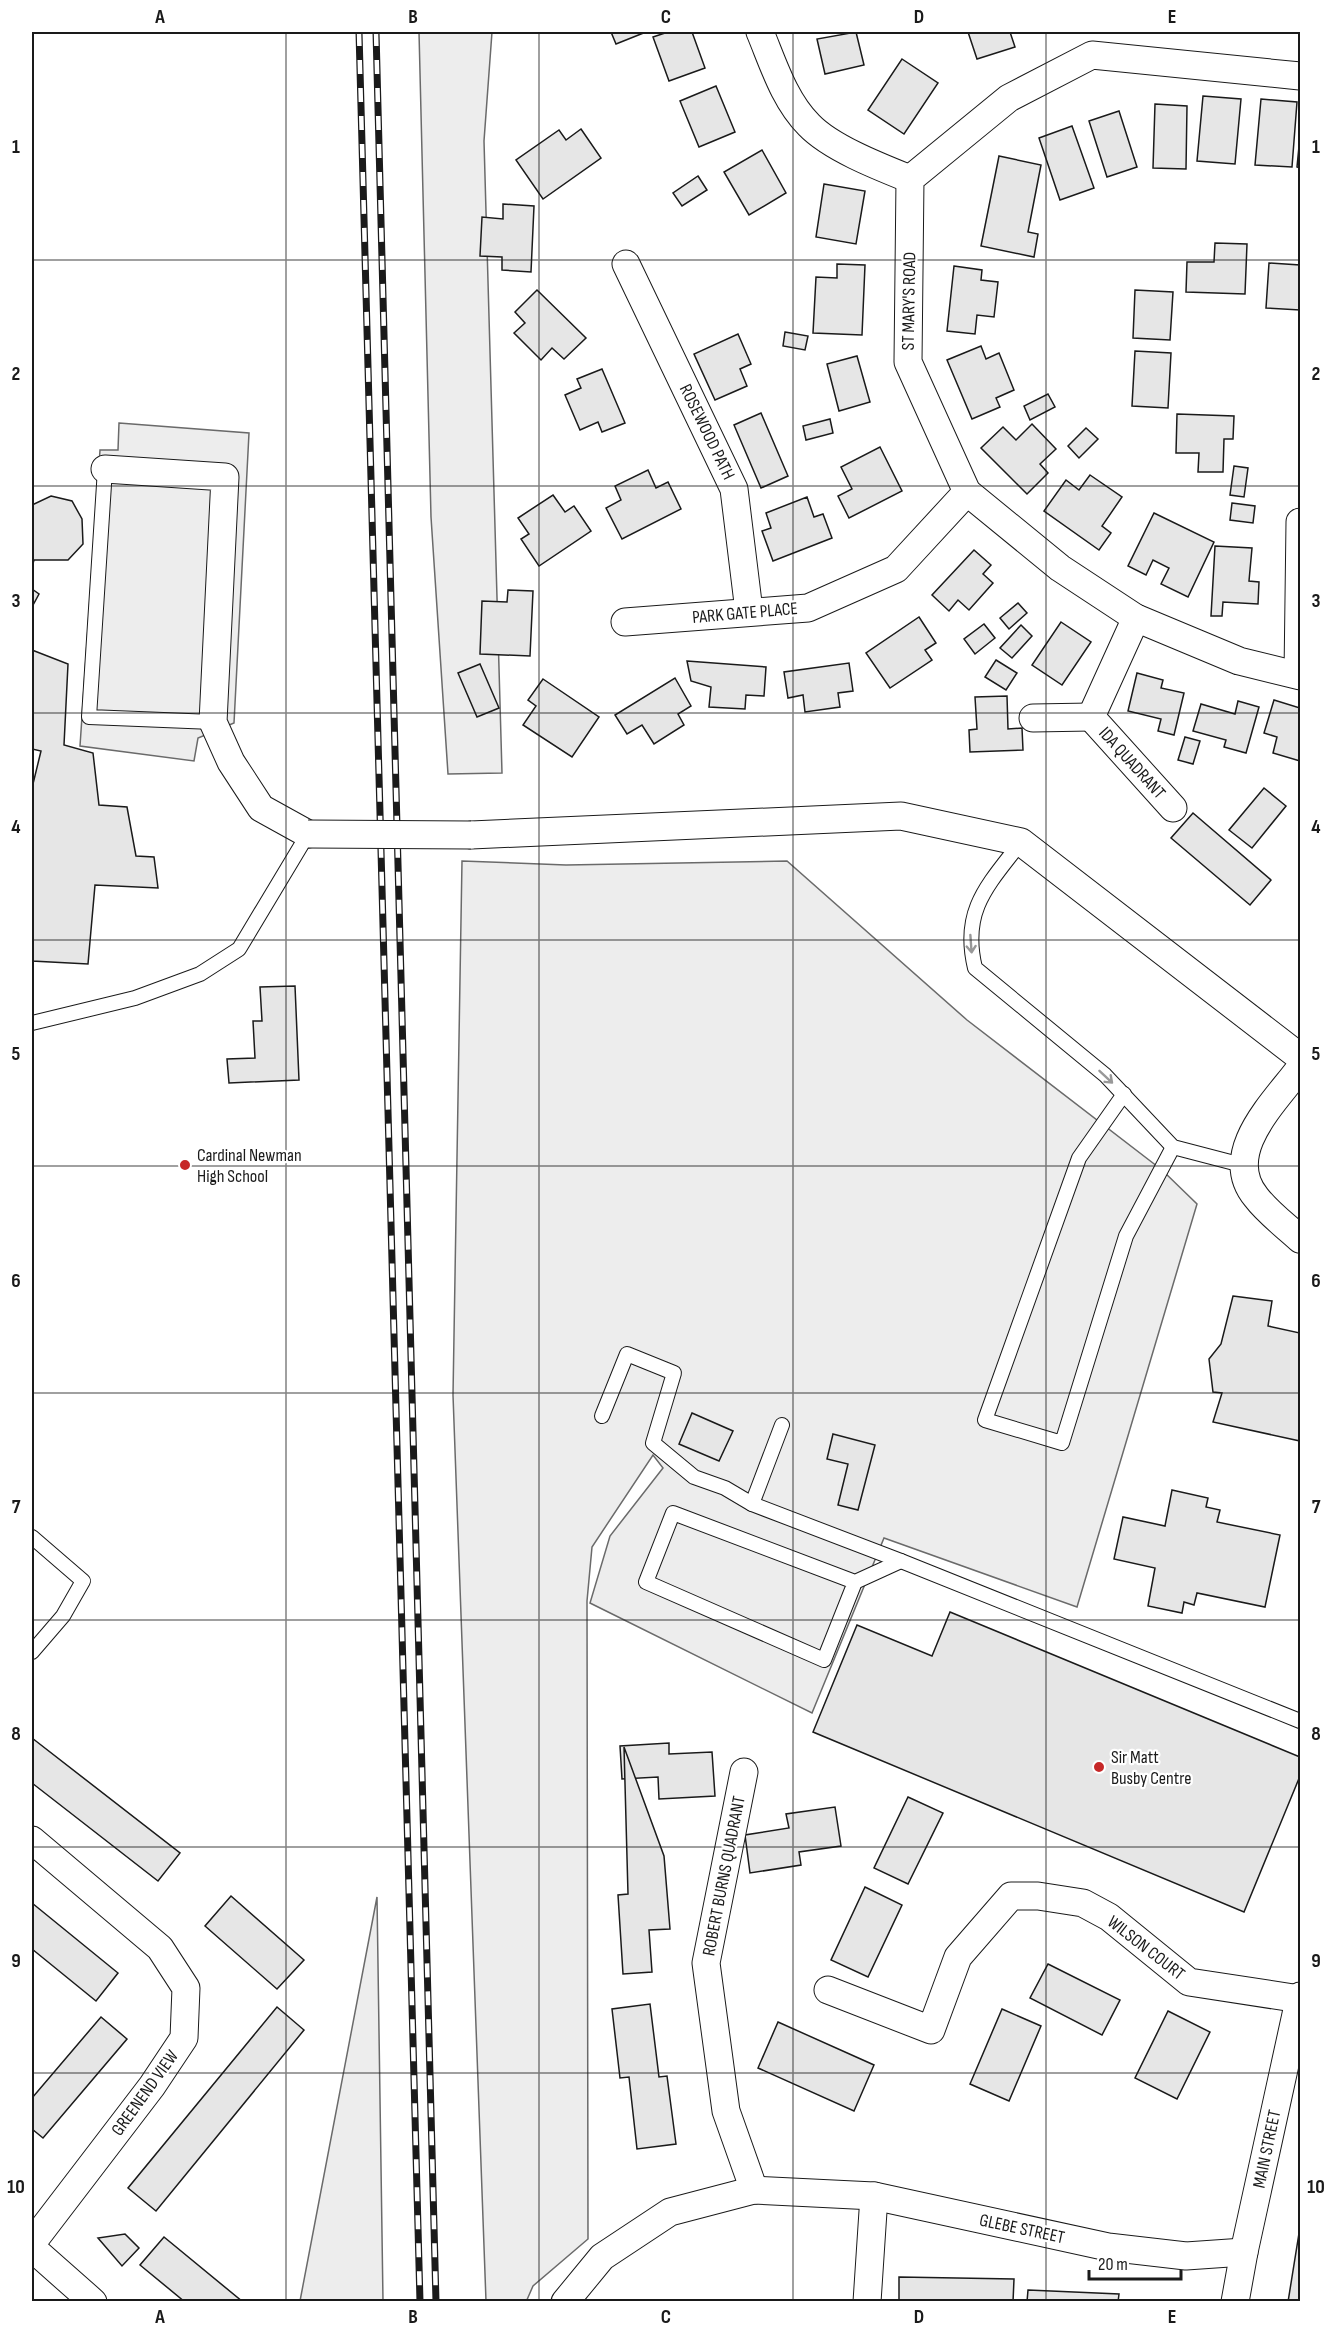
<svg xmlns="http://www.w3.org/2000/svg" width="1332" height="2333" font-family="'Sofia Sans Condensed',sans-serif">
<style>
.built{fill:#ededed;stroke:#6a6a6a;stroke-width:1.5}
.building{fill:#e6e6e6;stroke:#1a1a1a;stroke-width:1.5}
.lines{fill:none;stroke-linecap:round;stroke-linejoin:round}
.lane-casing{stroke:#1a1a1a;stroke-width:16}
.street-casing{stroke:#1a1a1a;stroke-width:29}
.lane{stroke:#fff;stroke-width:14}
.street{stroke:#fff;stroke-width:27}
.rail-casing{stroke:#1a1a1a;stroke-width:7}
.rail{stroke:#fff;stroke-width:4.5;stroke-dasharray:14;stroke-linecap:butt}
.street-bridge-casing{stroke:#1a1a1a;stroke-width:29;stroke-linecap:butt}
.street-bridge{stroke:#fff;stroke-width:27}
.oneway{stroke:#989898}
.grid{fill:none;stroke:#1a1a1a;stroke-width:1.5;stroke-opacity:0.55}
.poi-dot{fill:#c62828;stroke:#fff;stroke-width:2}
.labels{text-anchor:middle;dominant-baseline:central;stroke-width:4.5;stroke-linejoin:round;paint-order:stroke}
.street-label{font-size:18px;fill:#1a1a1a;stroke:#fff}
.poi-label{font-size:18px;fill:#1a1a1a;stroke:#fff;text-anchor:start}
.neatline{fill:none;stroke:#1a1a1a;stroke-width:2}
.grid-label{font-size:20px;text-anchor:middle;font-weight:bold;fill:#1a1a1a}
</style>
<rect width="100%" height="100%" fill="#fff"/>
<g class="built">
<polygon points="419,32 492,32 484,141 502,773 448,774 431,517"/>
<polygon points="119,423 249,433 234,723 198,738 194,761 80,746 100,450 118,450"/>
<polygon points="462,861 566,865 787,861 967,1020 1162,1170 1197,1204 1077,1607 884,1538 812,1713 590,1603 610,1536 663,1468 653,1455 592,1547 587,1601 588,2239 533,2286 526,2302 486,2301 453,1395"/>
<polygon points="377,1897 383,2301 300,2301"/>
</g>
<g class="building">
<polygon points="611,32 646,32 616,44"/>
<polygon points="668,32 692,32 705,68 669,81 653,37"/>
<polygon points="856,32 864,65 825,74 817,39"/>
<polygon points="968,32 1010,32 1015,47 977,59"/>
<polygon points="902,59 938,83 904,134 868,110"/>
<polygon points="716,86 735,132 699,147 680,101"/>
<polygon points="1203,96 1241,99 1235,164 1197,161"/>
<polygon points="1261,99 1297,102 1292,167 1255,165"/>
<polygon points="1155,104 1187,106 1186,169 1153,168"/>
<polygon points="1119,111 1137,167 1107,177 1089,121"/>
<polygon points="1072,126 1094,188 1060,200 1039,138"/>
<polygon points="581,129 601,158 543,199 516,160 559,130 566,140"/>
<polygon points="1300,136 1300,168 1297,167"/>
<polygon points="762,150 786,193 749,215 724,172"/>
<polygon points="999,156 1041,165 1028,232 1038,234 1034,257 981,246"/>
<polygon points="698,176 707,190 682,206 673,193"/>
<polygon points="824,184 865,191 856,244 816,237"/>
<polygon points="503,204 534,206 531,272 502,270 502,257 480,256 482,217 503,219"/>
<polygon points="1215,243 1247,244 1245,294 1186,292 1187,262 1214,262"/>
<polygon points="1269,263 1300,265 1300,310 1266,308"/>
<polygon points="837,264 865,265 862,335 813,333 816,277 837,278"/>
<polygon points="954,266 982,270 981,280 998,282 994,317 977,315 975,334 947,331"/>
<polygon points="537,290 586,338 564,359 552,348 541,360 514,333 525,323 515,312"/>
<polygon points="1135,290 1173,292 1170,340 1133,338"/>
<polygon points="785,332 808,336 805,350 783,346"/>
<polygon points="738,334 751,364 740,369 747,386 715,400 694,354"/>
<polygon points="981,346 986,359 999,353 1014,390 996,398 1000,407 972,419 947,360"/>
<polygon points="1135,351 1171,353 1168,408 1132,406"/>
<polygon points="857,356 870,402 839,411 827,364"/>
<polygon points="602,369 625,423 602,432 598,422 580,430 565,395 581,388 577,379"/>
<polygon points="1048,394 1055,407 1030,420 1024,406"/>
<polygon points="761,413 788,476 761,488 734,425"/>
<polygon points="1177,414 1234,416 1233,439 1224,439 1223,472 1198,472 1199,453 1176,453"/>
<polygon points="830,419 833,433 806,440 803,426"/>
<polygon points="1032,424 1056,449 1040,464 1048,473 1027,494 981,448 1003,427 1016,440"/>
<polygon points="1086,428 1098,439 1079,458 1068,446"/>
<polygon points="880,447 902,491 849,518 838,496 852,489 841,467"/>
<polygon points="1234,466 1248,468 1244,497 1230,495"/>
<polygon points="648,470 656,488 668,482 681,509 622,539 606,508 621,500 615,486"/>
<polygon points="1090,475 1122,497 1102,526 1111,533 1099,550 1044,511 1066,480 1079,490"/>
<polygon points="553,495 565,512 574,506 591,531 539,566 521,539 529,534 518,518"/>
<polygon points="51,496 72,501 82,519 83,544 68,560 34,560 32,567 32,505"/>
<polygon points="807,497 814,517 823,514 832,538 773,561 762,531 771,528 766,513"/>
<polygon points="1232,503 1255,506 1253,523 1230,520"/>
<polygon points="1154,513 1214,542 1188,597 1161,584 1169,568 1153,560 1146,575 1128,566"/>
<polygon points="1215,546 1252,548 1249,581 1259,582 1258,604 1223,602 1222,616 1211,616"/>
<polygon points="974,550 991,565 983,574 993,583 969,610 958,600 949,611 932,595"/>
<polygon points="32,589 39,594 32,607"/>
<polygon points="508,590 533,591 530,656 480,654 482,601 507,602"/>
<polygon points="1018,603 1027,613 1009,629 1000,618"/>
<polygon points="919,617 936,643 925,650 932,660 890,688 866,653"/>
<polygon points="1061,622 1091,642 1062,685 1032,665"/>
<polygon points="984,624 995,638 975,654 964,639"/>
<polygon points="1021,625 1032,636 1012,658 1000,648"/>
<polygon points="32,650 68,664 64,745 93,753 99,805 127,807 136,856 154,857 158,888 95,885 88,964 32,961 32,788 41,751 32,749"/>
<polygon points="996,660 1017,673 1006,690 985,677"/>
<polygon points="687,661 766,667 764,696 746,695 745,709 709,707 711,687 691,681"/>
<polygon points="849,663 853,691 838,693 840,707 805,712 803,695 788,698 784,672"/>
<polygon points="480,664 499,708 477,717 458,673"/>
<polygon points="1137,673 1163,680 1161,688 1184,693 1174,735 1158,731 1161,719 1128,711"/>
<polygon points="675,678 691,706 678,714 684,725 654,744 642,725 627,734 615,715"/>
<polygon points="543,679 599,717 572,757 523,725 536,706 528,700"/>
<polygon points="1007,696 1008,729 1022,728 1023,750 970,752 969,730 977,729 975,697"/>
<polygon points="1274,700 1300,708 1300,761 1273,753 1277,737 1264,733"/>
<polygon points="1238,701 1259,707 1246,753 1224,747 1226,740 1193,731 1201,704 1235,714"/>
<polygon points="1185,737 1200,741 1193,764 1178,760"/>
<polygon points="1264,788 1286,806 1252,848 1229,830"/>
<polygon points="1193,813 1271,880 1250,905 1171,838"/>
<polygon points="295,986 299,1080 229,1083 227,1059 255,1058 253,1021 262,1021 260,987"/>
<polygon points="1233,1296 1272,1301 1268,1326 1300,1333 1300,1441 1213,1422 1222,1393 1213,1392 1209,1359 1221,1344"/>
<polygon points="692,1413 733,1431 719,1461 679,1444"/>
<polygon points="833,1434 875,1445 858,1510 838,1505 848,1464 827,1459"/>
<polygon points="1172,1490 1208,1498 1206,1507 1220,1510 1217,1522 1280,1535 1265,1607 1197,1593 1194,1605 1184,1602 1182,1613 1148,1606 1155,1568 1114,1559 1123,1517 1165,1526"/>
<polygon points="950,1612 1300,1757 1300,1776 1244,1912 813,1732 857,1625 932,1656"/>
<polygon points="32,1738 180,1853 158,1881 32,1783"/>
<polygon points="669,1743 669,1754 712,1752 715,1796 659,1799 658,1777 622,1779 620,1746"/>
<polygon points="624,1747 664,1856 670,1929 649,1930 652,1972 623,1974 618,1895 628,1894"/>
<polygon points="908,1797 943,1813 908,1884 874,1868"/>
<polygon points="835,1807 841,1846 799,1852 801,1865 750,1873 745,1835 789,1828 786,1814"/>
<polygon points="865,1887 902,1905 868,1977 831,1960"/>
<polygon points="231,1896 304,1960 277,1989 205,1926"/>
<polygon points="32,1903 118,1973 96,2001 32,1949"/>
<polygon points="1048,1964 1120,2000 1102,2035 1030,1998"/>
<polygon points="650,2004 659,2077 667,2076 676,2144 637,2149 629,2077 620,2078 612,2009"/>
<polygon points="277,2007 304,2030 156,2211 128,2188"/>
<polygon points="1002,2009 1041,2026 1009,2101 970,2084"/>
<polygon points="1168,2011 1210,2032 1177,2099 1135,2078"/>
<polygon points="101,2017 127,2039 43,2138 32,2129 32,2098"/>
<polygon points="778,2022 874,2065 854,2111 758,2068"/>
<polygon points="1300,2227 1300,2302 1288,2302"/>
<polygon points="125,2234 139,2248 122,2266 98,2238"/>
<polygon points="164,2237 243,2302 185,2302 140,2265"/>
<polygon points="899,2277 1014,2279 1013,2302 899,2302"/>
<polygon points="1028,2290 1119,2294 1118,2302 1027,2302"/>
</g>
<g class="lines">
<defs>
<g id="lane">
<polyline points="105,469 89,717 213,722"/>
<path d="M1021,842C988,885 961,910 975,968L1105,1075L1173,1147L1242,1165"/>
<polyline points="32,1023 135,998 200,974 239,949 308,834"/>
<polyline points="1124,1094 1079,1158 985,1420 1062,1443 1126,1236 1173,1147"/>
<polyline points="602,1416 627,1354 674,1373 653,1443 694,1477 725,1488 752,1504"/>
<polyline points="782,1425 752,1504 901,1561 1300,1721"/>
<polyline points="32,1537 83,1581 63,1616 32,1652"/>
<polyline points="855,1582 673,1513 646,1582 824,1660 855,1582 901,1561"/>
</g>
<g id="street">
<path d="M760,32C773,63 784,100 809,125C831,148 880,167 910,179"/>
<polyline points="1300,76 1092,55 1009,98 910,179 908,362 967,492 1060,568 1136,618 1239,661 1300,676"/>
<polyline points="626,264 734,489 749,611"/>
<polyline points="105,469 225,477 213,722 231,762 261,808 308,834"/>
<polyline points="1136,618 1091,717 1173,808"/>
<polyline points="625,622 808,608 896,569 967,492"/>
<polyline points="1298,674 1300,522"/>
<polyline points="1033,718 1091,717"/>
<polyline points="471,835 901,816 1021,842 1300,1057"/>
<path d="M1300,1068C1275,1102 1220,1153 1256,1197C1268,1213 1286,1226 1300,1239"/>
<polyline points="744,1772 706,1963 726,2111 754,2190"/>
<polyline points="32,1840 160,1948 186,1988 184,2038 152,2086 32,2243"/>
<polyline points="828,1990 931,2030 958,1957 1011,1896 1038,1896 1083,1903 1109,1917 1189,1982 1300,1999"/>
<polyline points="32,2248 93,2302"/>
<polyline points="565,2302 602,2257 670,2212 754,2190 874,2196 1108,2247 1186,2256 1244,2252"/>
<polyline points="867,2302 874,2196"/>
<polyline points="1235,2302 1244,2252 1300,1996"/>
</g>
</defs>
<use href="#lane" class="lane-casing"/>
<use href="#street" class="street-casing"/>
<use href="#lane" class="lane"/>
<use href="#street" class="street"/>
<defs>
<g id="rail">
<polyline points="359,32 420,2302"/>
<polyline points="376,32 436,2302"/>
</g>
</defs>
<use href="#rail" class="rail-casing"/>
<use href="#rail" class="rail"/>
<defs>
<polyline id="street-bridge" points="308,834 471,835"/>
</defs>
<use href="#street-bridge" class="street-bridge-casing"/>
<use href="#street-bridge" class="street-bridge"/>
</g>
<defs><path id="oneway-shaft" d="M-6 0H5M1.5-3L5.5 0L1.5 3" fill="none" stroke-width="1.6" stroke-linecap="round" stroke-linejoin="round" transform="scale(1.5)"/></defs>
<g class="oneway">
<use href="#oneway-shaft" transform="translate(971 944) rotate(86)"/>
<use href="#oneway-shaft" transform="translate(1106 1077) rotate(43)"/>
</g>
<path class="grid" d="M286,32V2302M539,32V2302M793,32V2302M1046,32V2302M32,260H1300M32,486H1300M32,713H1300M32,940H1300M32,1166H1300M32,1393H1300M32,1620H1300M32,1847H1300M32,2073H1300"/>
<g class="poi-dot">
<circle cx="185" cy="1165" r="6"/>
<circle cx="1099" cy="1767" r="6"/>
</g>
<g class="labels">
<g class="street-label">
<text transform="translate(909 301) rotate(-89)">ST MARY'S ROAD</text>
<text transform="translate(707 432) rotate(64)">ROSEWOOD PATH</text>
<text transform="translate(745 613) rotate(-5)">PARK GATE PLACE</text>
<text transform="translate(1132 763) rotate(48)">IDA QUADRANT</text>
<text transform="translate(724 1876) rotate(-79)">ROBERT BURNS QUADRANT</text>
<text transform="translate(1146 1948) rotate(38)">WILSON COURT</text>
<text transform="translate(145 2093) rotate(-54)">GREENEND VIEW</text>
<text transform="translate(1267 2149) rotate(-78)">MAIN STREET</text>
<text transform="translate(1022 2229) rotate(12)">GLEBE STREET</text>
</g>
<g class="poi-label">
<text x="197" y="1155">Cardinal Newman<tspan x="197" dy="21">High School</tspan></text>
<text x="1111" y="1757">Sir Matt<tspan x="1111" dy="21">Busby Centre</tspan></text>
</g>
</g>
<rect width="1332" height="2333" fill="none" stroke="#ffffff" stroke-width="66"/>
<path d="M1089 2270v9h92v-9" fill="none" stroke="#1a1a1a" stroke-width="3"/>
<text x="1098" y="2270" font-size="18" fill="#1a1a1a" stroke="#ffffff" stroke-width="4.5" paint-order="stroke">20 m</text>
<rect x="33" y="33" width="1266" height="2267" class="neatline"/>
<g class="grid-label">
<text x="160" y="23">A</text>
<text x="413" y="23">B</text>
<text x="666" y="23">C</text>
<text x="919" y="23">D</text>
<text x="1172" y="23">E</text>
<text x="16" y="153">1</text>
<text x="1316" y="153">1</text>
<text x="16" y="380">2</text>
<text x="1316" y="380">2</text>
<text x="16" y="607">3</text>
<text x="1316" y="607">3</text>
<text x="16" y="833">4</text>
<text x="1316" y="833">4</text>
<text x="16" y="1060">5</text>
<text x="1316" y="1060">5</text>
<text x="16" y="1287">6</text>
<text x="1316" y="1287">6</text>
<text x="16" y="1513">7</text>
<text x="1316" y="1513">7</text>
<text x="16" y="1740">8</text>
<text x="1316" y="1740">8</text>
<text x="16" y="1967">9</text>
<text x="1316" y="1967">9</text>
<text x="16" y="2193">10</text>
<text x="1316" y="2193">10</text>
<text x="160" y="2323">A</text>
<text x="413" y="2323">B</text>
<text x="666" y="2323">C</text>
<text x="919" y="2323">D</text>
<text x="1172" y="2323">E</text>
</g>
</svg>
